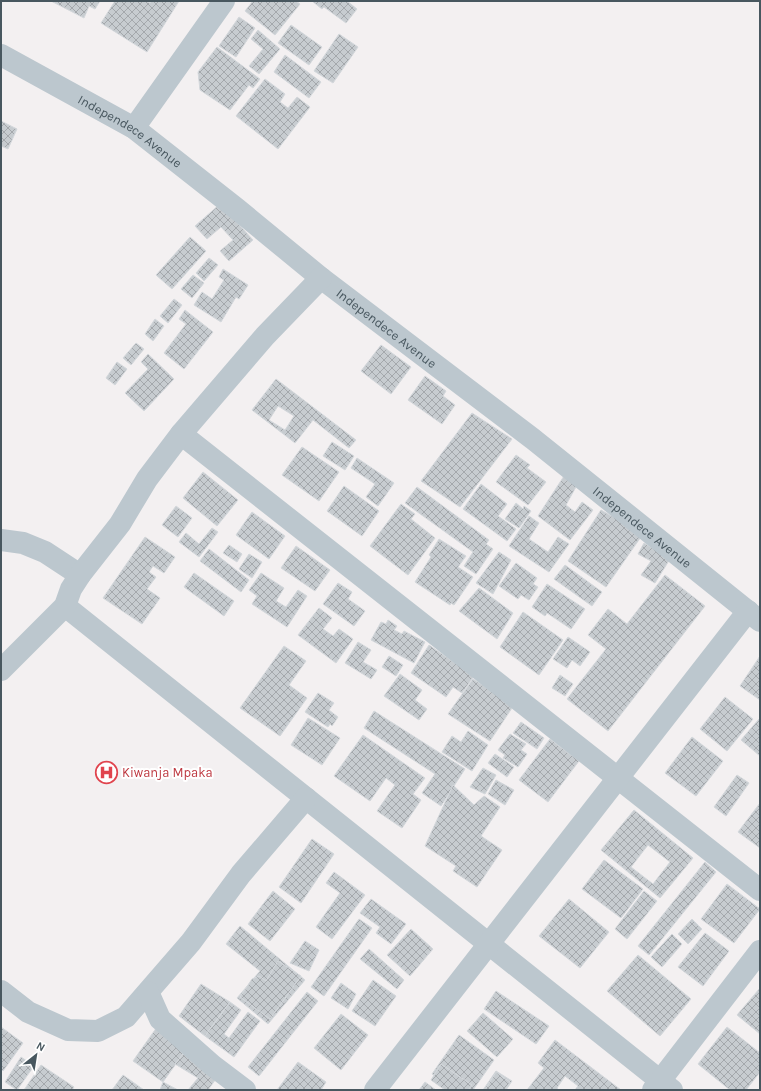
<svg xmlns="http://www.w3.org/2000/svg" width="761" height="1091" font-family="Karla,sans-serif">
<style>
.building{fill:url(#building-cross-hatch);stroke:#d4d8dc;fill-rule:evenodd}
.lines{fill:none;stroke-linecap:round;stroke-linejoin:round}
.minor{stroke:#bcc7ce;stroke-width:22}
.labels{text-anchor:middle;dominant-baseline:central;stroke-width:4;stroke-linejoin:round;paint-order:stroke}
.street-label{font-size:13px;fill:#48575f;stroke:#fff}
.health-label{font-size:13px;fill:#be3a42;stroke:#fff;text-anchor:start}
</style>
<defs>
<pattern id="building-cross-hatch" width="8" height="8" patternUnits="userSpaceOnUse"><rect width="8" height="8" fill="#c7ccd0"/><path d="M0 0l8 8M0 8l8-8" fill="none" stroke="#a4a8ac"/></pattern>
</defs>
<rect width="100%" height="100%" fill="#f3f0f1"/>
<g class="building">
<polygon points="51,1 100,1 95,9 89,6 84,18"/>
<polygon points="115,1 147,1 150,3 152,1 179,1 147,52 101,23"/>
<polygon points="253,1 296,1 300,4 275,35 245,11"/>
<polygon points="312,1 347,1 357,9 346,23 324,7 322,9"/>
<polygon points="239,17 255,28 236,57 219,46"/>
<polygon points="291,25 322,47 309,65 278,43"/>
<polygon points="258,30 280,49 259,74 249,66 263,49 251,39"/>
<polygon points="339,34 358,47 333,83 314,71"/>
<polygon points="217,47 260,79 253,88 249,85 230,110 200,90 198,72"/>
<polygon points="285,55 321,82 309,98 274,72"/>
<polygon points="265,79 285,94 280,102 288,108 297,97 310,107 278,149 236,116"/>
<polygon points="1,121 17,129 8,149 1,146"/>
<polygon points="220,204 253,240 229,261 220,251 233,240 221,227 207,239 195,226"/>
<polygon points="190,237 206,251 172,289 156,275"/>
<polygon points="209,258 218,265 204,281 196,273"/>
<polygon points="223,269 248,285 239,299 236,297 221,322 194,305 202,292 212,299 224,280 219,277"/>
<polygon points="193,275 204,283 192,298 181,289"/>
<polygon points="174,299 182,305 168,323 160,316"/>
<polygon points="185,310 213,332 184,369 164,353 186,324 179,319"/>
<polygon points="155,319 164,326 153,341 145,334"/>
<polygon points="136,343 144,349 131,365 123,358"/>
<polygon points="381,345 411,367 391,394 361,371"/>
<polygon points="148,354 174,379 144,411 125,393 148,369 141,362"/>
<polygon points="117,362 127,369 115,385 106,378"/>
<polygon points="425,376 446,391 443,396 455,405 442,424 408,400"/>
<path d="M276,379L356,440L349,448L313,420L295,443L252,410ZM278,406L294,416L285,430L269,420Z"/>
<polygon points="472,413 512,439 460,507 421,481"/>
<polygon points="332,442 354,456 345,470 323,456"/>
<polygon points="302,447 339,472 319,501 282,475"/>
<polygon points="516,455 530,465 527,468 546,482 528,505 496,482"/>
<polygon points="357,458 394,483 378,506 366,497 375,484 351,468"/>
<polygon points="203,472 238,500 217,526 183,498"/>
<polygon points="564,476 577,485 566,505 575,512 582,502 593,510 570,540 538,516"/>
<polygon points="481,484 507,504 498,516 516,529 507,541 463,509"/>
<polygon points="344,486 379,511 362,536 327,511"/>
<polygon points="417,487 489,540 486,544 493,549 476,574 464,566 473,552 405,503"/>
<polygon points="516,503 523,509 524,506 531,511 519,528 505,519"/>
<polygon points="401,504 415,514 411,519 435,538 408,575 370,546"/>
<polygon points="176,506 192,518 178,537 162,525"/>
<polygon points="601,510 643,534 606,587 568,561"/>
<polygon points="252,512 285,536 269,559 236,535"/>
<polygon points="529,516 539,523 529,539 548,552 558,537 569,544 549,572 509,546"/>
<polygon points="212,528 218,532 199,557 179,542 186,533 199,544"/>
<polygon points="145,537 175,557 164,573 153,566 149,572 156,577 147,589 160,598 142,624 103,598"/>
<polygon points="439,539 466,556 458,567 473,577 454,605 451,603 450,605 415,582 431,557 429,555"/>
<polygon points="644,543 670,559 655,583 641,575 651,561 638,554"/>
<polygon points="229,545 242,554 237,562 223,553"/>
<polygon points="296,546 330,570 315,591 281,568"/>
<polygon points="209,549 249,580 241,592 200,561"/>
<polygon points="499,552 511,560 493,594 476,583"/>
<polygon points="249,554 262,562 252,578 239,569"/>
<polygon points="516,563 537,578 533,584 538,587 529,600 521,595 518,599 499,586"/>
<polygon points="565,565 602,592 592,606 554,579"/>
<polygon points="194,573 234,601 224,616 184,587"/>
<polygon points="261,573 284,588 276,601 286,607 298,590 307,596 287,627 252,604 257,596 249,590"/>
<polygon points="665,575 705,606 608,731 567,699 606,649 588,635 608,609 627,624"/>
<polygon points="338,583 352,592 348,599 365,611 354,626 323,604"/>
<polygon points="547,584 585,609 571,629 547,613 545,616 532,607"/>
<polygon points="479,588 513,613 497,639 459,611"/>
<polygon points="319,608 332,618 323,629 333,636 339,629 353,639 336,663 298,635"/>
<polygon points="523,612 563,640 539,675 500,647"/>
<polygon points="388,620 397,626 394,630 402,634 404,631 425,642 414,663 371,640 381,622 386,624"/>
<polygon points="568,637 590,652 580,666 572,660 567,668 553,659"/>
<polygon points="358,642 371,650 363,662 377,670 371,679 345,663"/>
<polygon points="429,645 474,676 462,693 453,687 446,697 411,673"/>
<polygon points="284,646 306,661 289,685 307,698 280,736 240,708"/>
<polygon points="389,656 403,665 396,676 382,667"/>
<polygon points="760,656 760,700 740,686"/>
<polygon points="400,674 422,690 415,700 427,709 419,720 384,696"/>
<polygon points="560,675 573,684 565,696 552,688"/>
<polygon points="473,679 514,705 490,741 448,714"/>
<polygon points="318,693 334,703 329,710 338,717 332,726 330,724 328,727 305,712"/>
<polygon points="725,697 753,719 727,751 700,729"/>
<polygon points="374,711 465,769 441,806 422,793 435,774 364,728"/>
<polygon points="308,718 340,738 322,765 291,745"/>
<polygon points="759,719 760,720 760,756 741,740"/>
<polygon points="521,722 544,738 537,749 513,733"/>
<polygon points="468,731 488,745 472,771 442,752 452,736 461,742"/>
<polygon points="510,734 526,744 521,750 527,754 518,767 503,758 505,755 498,750"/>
<polygon points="363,735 425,778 413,794 421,800 402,828 377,811 395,785 386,778 370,801 334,776"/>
<polygon points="692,737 723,761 696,796 665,773"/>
<polygon points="550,739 579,761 548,802 519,780"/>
<polygon points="495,754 514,767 507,777 488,763"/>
<polygon points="483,768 496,775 485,794 470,787"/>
<polygon points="737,775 749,783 726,816 714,807"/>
<polygon points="496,780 514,790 505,805 488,794"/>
<polygon points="453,785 474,805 484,796 500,807 481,836 502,850 477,887 453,871 456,866 425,846"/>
<polygon points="760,803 760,848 738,832"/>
<path d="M634,810L693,858L660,898L601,850ZM648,845L670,862L653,884L631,867Z"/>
<polygon points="312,839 334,854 301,903 279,887"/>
<polygon points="604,860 643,889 621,918 582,889"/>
<polygon points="705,862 716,872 649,955 638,946"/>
<polygon points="334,872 365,895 332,939 316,927 340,893 326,883"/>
<polygon points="727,884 760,909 734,943 701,919"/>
<polygon points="273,891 295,909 270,941 248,924"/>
<polygon points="644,891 657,901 627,939 615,929"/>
<polygon points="371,899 406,924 391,944 376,933 380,927 360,913"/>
<polygon points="569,899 609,932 580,968 539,936"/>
<polygon points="359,919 372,928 324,996 311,987"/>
<polygon points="692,919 702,929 688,944 678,934"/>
<polygon points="240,926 305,980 268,1024 237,998 260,971 226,944"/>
<polygon points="411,929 433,949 410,976 387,955"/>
<polygon points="705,933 729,951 703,986 678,967"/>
<polygon points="672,934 682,944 662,967 651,957"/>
<polygon points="305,941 319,950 309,971 290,963"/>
<polygon points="369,949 404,980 397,989 360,959"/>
<polygon points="638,955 691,999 660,1036 607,991"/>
<polygon points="278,961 301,976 270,1019 240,997 252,979 259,976 266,981"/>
<polygon points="373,980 396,996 375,1026 352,1011"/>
<polygon points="341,983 356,994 348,1009 331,998"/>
<polygon points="201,984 230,1002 205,1036 179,1016"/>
<polygon points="760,988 760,1034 737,1015"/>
<polygon points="496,991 549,1026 536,1044 484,1009"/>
<polygon points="307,992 318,1001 259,1076 248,1067"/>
<polygon points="230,1002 241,1010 224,1034 229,1038 248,1012 260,1021 234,1057 205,1036"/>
<polygon points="483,1013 513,1039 497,1057 467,1031"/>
<polygon points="341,1014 368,1035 341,1070 314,1048"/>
<polygon points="1,1027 23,1043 3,1071 1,1069"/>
<polygon points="157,1027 183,1054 163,1082 133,1061"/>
<polygon points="727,1027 760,1053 760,1072 746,1090 730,1090 698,1064"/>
<polygon points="459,1035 494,1060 473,1090 455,1090 432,1074"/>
<polygon points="555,1040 621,1090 575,1090 578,1086 565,1076 557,1088 559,1090 527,1090 544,1068 538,1063"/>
<polygon points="183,1054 218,1076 208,1090 188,1090 198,1078 175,1064"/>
<polygon points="21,1057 34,1066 17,1090 5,1082"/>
<polygon points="298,1062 326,1082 321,1090 277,1090"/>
<polygon points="441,1064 472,1085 468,1090 445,1090 431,1080"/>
<polygon points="41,1065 74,1087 72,1090 24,1090"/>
<polygon points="496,1071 512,1081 506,1090 483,1090"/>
<polygon points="496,1072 510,1082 505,1090 485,1090"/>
<polygon points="123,1075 144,1090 112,1090"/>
<polygon points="163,1082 178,1090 160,1090"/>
<polygon points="425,1082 436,1090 419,1090"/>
</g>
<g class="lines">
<g class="minor">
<path id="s1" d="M1,55L134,128L237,209L321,278L533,439L760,621"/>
<polyline points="134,128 224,1"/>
<polyline points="181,434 760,890"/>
<polyline points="1,540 23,543 45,552 80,575"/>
<polyline points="65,606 672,1090"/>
<polyline points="1,670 65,606 71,589 80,575 120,524 147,479 181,434 265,336 321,278"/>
<polyline points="1,991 28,1012 68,1030 98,1031 126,1017 191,942 241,874 306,798"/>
<polyline points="148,992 160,1019 212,1065 245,1090"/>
<polyline points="375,1090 748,611"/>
<polyline points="653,1090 760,951"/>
</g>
</g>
<defs>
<symbol id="hospital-ring" viewBox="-11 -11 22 22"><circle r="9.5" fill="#fff" stroke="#e0444e" stroke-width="1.5"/><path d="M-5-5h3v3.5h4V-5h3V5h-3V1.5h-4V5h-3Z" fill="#e0444e"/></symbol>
</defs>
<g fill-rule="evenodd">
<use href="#hospital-ring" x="94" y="760" width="25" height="25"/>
</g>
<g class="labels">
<g class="street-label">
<text stroke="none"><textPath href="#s1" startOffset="150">Independece Avenue</textPath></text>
<text stroke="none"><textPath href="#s1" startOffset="474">Independece Avenue</textPath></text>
<text stroke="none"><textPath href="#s1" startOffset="798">Independece Avenue</textPath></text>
</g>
<g class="health-label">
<text x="122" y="772">Kiwanja Mpaka</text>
</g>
</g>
<rect width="761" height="1091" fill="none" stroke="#48575f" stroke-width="4"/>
<g transform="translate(36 1055) rotate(30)" stroke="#ffffff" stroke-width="3" paint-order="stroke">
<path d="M0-3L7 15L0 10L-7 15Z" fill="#48575f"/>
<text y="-6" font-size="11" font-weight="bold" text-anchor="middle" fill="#48575f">N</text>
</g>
</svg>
